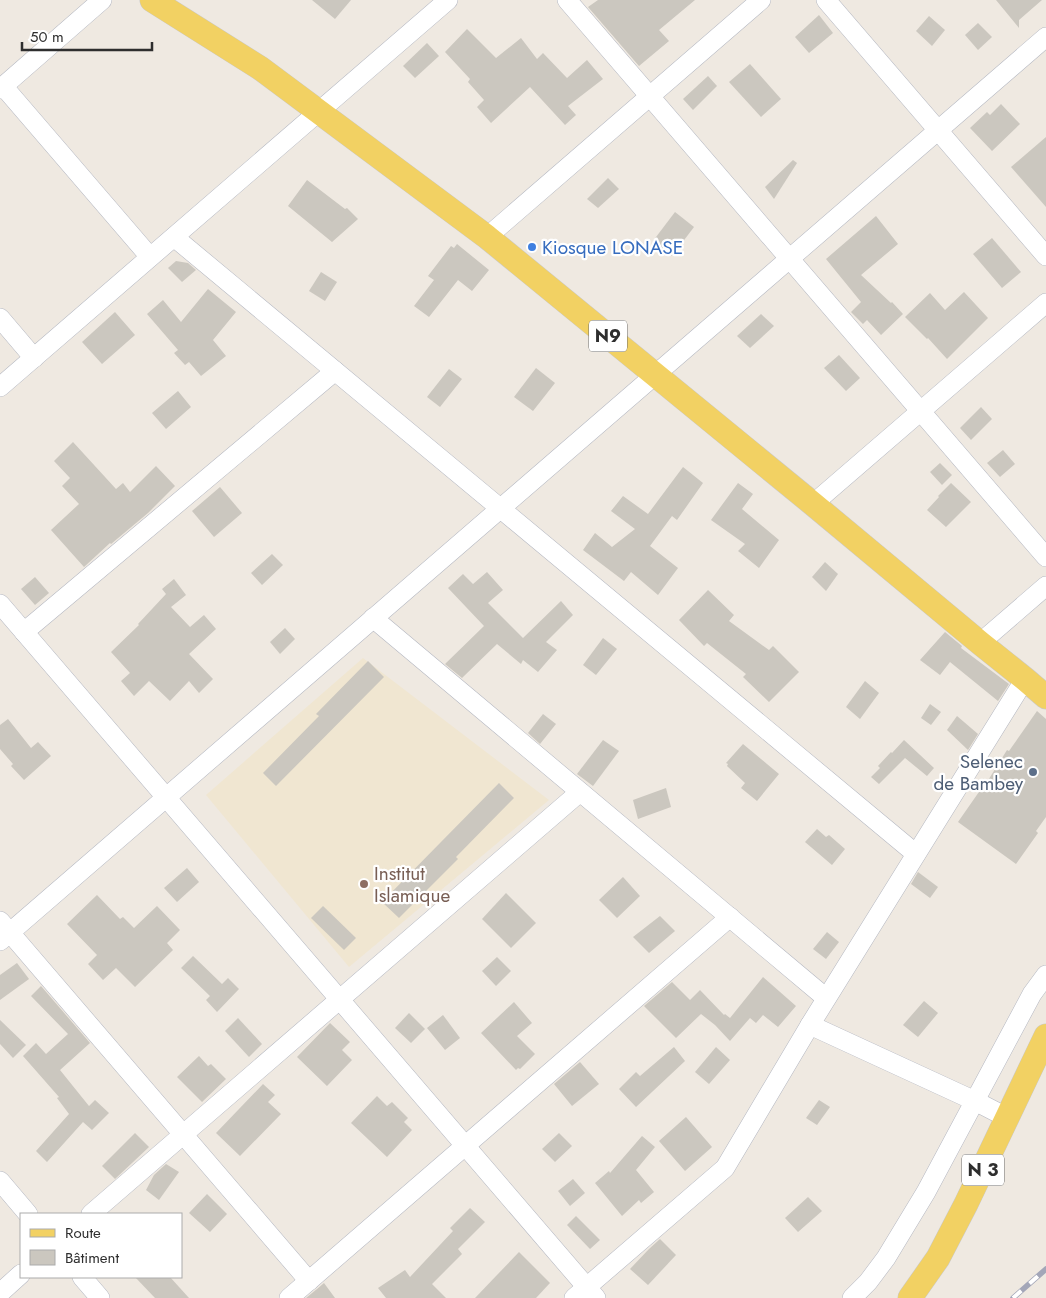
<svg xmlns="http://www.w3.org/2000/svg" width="1046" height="1298" font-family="Jost,sans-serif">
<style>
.education{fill:#f0e6d1}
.building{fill:#cbc7bf}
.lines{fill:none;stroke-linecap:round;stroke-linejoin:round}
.minor-casing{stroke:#b4b7c1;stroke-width:20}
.major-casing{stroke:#c9c9c9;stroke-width:25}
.minor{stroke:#fff;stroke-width:19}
.major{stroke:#f2d163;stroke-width:24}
.rail-casing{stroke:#a3a6b8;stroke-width:5.5}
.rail{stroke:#fff;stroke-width:4;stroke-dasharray:11;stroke-linecap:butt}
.shop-dot{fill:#3f7fe0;stroke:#fff;stroke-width:2}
.service-dot{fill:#5c6f8a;stroke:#fff;stroke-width:2}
.education-dot{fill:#8d6e63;stroke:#fff;stroke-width:2}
.labels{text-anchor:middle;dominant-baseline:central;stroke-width:4.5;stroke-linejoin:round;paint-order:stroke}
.shield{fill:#fff;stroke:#6d6d6d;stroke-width:1}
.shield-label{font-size:18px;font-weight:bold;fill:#2e2e2e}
.shop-label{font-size:19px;fill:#366cbe;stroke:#fff;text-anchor:start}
.service-label{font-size:19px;fill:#4e5e75;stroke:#fff;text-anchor:end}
.education-label{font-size:19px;fill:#785e54;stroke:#fff;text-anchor:start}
</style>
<rect width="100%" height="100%" fill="#efe9e1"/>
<polygon class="education" points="363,658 549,800 349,967 206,795"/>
<g class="building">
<polygon points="312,0 351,0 335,19"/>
<polygon points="598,0 695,0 659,30 669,41 639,66 588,7"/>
<polygon points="996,0 1042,0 1019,20 1019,28"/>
<polygon points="819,15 833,33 809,53 795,37"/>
<polygon points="929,16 945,30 932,46 916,31"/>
<polygon points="978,23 992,37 978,50 965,35"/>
<polygon points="467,29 496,58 521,38 537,59 543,53 567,78 587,60 603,79 568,106 576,115 565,125 530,87 491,123 477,107 484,100 468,82 470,79 445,52"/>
<polygon points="427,43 439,56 415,78 403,66"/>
<polygon points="750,64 781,99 761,117 729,82"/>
<polygon points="708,76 717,86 693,110 683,99"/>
<polygon points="1001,104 1020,124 992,151 970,128 987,112 990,115"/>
<polygon points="1046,137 1046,207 1011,167"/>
<polygon points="793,160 797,163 774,199 765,187"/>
<polygon points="608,178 619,189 598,208 587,199"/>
<polygon points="307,180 345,209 347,208 358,219 332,242 288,206"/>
<polygon points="675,212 694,227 672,256 653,241"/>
<polygon points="876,216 898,244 861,275 891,303 892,302 903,314 881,335 867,320 863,324 851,312 861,302 826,259"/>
<polygon points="992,238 1021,272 1002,288 973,254"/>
<polygon points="457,244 489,270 472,291 458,280 429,317 414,306 434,280 428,276 451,246 454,248"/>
<polygon points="176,261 188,263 196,270 182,282 168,268"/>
<polygon points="321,272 337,282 325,301 309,291"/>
<polygon points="208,289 236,312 213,340 226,356 201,376 189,362 185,365 174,353 178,350 147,314 163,300 181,322"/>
<polygon points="964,292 988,318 947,359 928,338 927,339 905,317 930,293 945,310"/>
<polygon points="115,312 135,335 102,364 82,342"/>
<polygon points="761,314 774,326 750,348 737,336"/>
<polygon points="839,355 860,378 846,391 824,368"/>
<polygon points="536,368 555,383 533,411 514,397"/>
<polygon points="449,369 462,379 440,407 427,397"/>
<polygon points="178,391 191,407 166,429 152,413"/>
<polygon points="981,407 992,419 971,440 960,428"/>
<polygon points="73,442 116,489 123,483 130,492 156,466 175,486 148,513 111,544 110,543 84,567 51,530 79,504 62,486 70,478 54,461"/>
<polygon points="1003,450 1015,464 1000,477 987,463"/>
<polygon points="940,463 952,475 942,485 930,472"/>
<polygon points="683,467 703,483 677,520 672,516 650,546 678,568 658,595 631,572 624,581 583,550 595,533 612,547 635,529 611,511 623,496 648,514"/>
<polygon points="738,483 753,494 742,509 779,540 759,568 738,551 745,544 711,520"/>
<polygon points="951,483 971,502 946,527 927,510 939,497 938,496"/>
<polygon points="220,487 242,513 214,537 192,511"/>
<polygon points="272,554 283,565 262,585 251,573"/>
<polygon points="825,562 838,574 826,591 812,577"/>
<polygon points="487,572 503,590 488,603 523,638 561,601 573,615 546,642 557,650 538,672 523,660 521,664 497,644 462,678 445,664 484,626 448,588 463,574 473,584"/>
<polygon points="35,577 49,593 35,605 21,589"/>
<polygon points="174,579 186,595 171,607 190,627 204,615 216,629 189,654 213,679 199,693 189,681 170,701 149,681 134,696 121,681 130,673 111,652 139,625 138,624 166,594 162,589"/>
<polygon points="708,590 734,615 729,621 769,650 773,646 799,672 769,702 743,677 746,674 707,643 704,646 679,620"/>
<polygon points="285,628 295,639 280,654 270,642"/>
<polygon points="945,632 962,646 961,648 1009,684 998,701 950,662 940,675 920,660"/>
<polygon points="603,638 617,649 596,675 583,665"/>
<polygon points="368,661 384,677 276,786 263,773 319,716 316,714"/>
<polygon points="865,681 879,693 860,719 846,707"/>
<polygon points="930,704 941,712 931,725 921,718"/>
<polygon points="1037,711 1046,719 1046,817 1036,831 1038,833 1016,864 958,822 981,789 982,790 1007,750 1009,751"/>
<polygon points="543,714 556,724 540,744 528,733"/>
<polygon points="957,716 978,734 968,750 947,730"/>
<polygon points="8,719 31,748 38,742 51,756 24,780 11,766 13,764 0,749 0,725"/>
<polygon points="603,740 619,751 593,786 577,774"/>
<polygon points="904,740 934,768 927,776 905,758 879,784 871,777 880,768 878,766 891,752 892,753"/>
<polygon points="743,744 779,774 757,801 741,788 745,783 727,766 728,764 726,763"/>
<polygon points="499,783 514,798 456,857 458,859 399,918 382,902"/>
<polygon points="666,788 671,807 638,819 633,800"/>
<polygon points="817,829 826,837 829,835 845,849 832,865 805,842"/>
<polygon points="187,868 199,882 177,902 164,888"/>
<polygon points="918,872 938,887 930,898 911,884"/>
<polygon points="623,877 640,896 617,918 599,900"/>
<polygon points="506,893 536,923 511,948 482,919"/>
<polygon points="97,895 120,919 123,917 134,928 157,906 180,930 167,943 173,950 135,987 116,968 103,980 88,964 97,955 67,924"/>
<polygon points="323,906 356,938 344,950 311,918"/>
<polygon points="660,916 675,931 649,953 633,937"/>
<polygon points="827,932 839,942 826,959 813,949"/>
<polygon points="193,956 222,984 228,978 239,989 217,1012 206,1000 210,996 181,968"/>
<polygon points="497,957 511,971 496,986 482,971"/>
<polygon points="17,963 29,979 0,1000 0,975"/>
<polygon points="763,977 796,1006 778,1027 763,1015 756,1023 750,1018 730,1041 715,1025 701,1014 676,1038 644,1006 672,982 690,1000 700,990 724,1015 725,1014 730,1018"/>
<polygon points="41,986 90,1043 60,1070 89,1106 95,1100 109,1113 92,1130 83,1122 47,1162 36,1151 69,1114 57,1098 59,1097 23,1056 36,1043 46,1054 68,1034 31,996"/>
<polygon points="924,1001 938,1013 918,1037 903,1025"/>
<polygon points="514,1002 532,1023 517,1036 535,1054 520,1069 518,1068 516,1070 481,1033"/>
<polygon points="409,1013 425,1029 411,1043 395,1028"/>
<polygon points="443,1015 460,1038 445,1050 427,1028"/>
<polygon points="238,1018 262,1044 249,1057 225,1031"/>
<polygon points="0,1020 26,1045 13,1058 0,1044"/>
<polygon points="330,1023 350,1042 342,1050 352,1060 327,1086 297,1057"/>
<polygon points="674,1047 685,1061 636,1107 619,1089 636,1072 640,1076"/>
<polygon points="716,1047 730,1060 709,1084 695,1072"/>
<polygon points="199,1056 208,1066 211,1064 226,1079 202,1102 177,1077"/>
<polygon points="580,1062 599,1084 572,1106 554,1084"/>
<polygon points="263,1084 275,1095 268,1102 281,1114 240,1156 216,1133"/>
<polygon points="377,1096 387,1106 392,1102 408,1118 404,1122 412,1130 387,1157 351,1123"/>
<polygon points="819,1100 830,1107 817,1125 806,1118"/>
<polygon points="686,1117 712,1147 685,1171 659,1141"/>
<polygon points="135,1133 149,1147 115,1179 102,1166"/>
<polygon points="559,1133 572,1146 555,1162 542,1149"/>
<polygon points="642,1136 655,1147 636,1170 654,1192 641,1203 639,1200 622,1216 595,1183 609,1171 610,1173"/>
<polygon points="166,1164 179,1172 159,1200 146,1190 154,1175"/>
<polygon points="573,1179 585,1193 570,1206 558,1191"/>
<polygon points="207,1194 227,1214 210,1232 189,1213"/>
<polygon points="808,1197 822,1211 798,1232 785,1218"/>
<polygon points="470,1208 485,1222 458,1249 462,1254 432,1284 446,1298 386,1298 378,1288 405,1270 410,1277 453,1231 450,1228"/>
<polygon points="576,1216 600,1240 590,1249 567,1225"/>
<polygon points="660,1239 676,1255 648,1285 630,1269 649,1249"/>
<polygon points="519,1252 550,1283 536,1298 475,1298"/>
<polygon points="135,1277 170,1277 189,1298 155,1298"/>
<polygon points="324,1283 335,1298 306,1298 317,1289"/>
</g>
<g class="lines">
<defs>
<g id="minor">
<polyline points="567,0 1046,557"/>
<polyline points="826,0 1046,256"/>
<polyline points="3,86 150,257"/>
<polyline points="0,89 102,0"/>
<polyline points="174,237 916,854"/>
<polyline points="487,237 761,0"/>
<polyline points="0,318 34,358"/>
<polyline points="0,387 448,0"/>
<polyline points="813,504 1046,303"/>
<polyline points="0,604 596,1298"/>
<polyline points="373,618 826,998"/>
<polyline points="24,632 335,371"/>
<polyline points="980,643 1046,586"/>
<polyline points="0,921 309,1281"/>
<polyline points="0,941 1046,37"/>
<polyline points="810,1025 975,1101 1008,1118"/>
<polyline points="0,1181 28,1214"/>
<polyline points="91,1214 580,792"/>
<polyline points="82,1277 100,1298"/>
<polyline points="0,1293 21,1274"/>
<polyline points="289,1298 730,917"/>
<polyline points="574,1298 725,1168 810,1025 1025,679"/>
<polyline points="852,1298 868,1282 886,1258 926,1192 1032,994 1046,975"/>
</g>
<g id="major">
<polyline points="152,0 260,68 487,237 813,504 980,643 1025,679 1046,697"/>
<polyline points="910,1298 938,1258 966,1204 1046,1036"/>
</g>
</defs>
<use href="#minor" class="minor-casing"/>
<use href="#major" class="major-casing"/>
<use href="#minor" class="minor"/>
<use href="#major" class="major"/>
<defs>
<polyline id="rail" points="1013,1298 1046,1269"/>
</defs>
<use href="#rail" class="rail-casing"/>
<use href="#rail" class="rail"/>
</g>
<circle class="shop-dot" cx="532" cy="247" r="5"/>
<circle class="service-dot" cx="1033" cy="772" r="5"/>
<circle class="education-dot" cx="364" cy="884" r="5"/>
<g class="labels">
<g class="shield">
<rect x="589" y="320.5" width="38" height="31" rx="4"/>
<rect x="962" y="1154.5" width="42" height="31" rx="4"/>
</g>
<g class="shield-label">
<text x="608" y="336">N9</text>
<text x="983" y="1170">N 3</text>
</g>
<g class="shop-label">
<text x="542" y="247">Kiosque LONASE</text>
</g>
<g class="service-label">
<text x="1023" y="761">Selenec<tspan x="1023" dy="22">de Bambey</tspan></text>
</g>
<g class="education-label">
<text x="374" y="873">Institut<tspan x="374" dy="22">Islamique</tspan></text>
</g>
</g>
<rect x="20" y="1213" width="162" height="65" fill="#ffffff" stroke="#ababab"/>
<rect x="30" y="1229" width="25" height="8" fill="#f2d163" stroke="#ababab"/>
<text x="65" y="1238" font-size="15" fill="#2e2e2e">Route</text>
<rect x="30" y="1250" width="25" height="15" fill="#cbc7bf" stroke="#ababab"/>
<text x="65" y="1263" font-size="15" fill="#2e2e2e">Bâtiment</text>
<path d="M22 42v8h130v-8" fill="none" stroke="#2e2e2e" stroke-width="2.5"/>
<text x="30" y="42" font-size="15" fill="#2e2e2e" stroke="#ffffff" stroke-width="4" paint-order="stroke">50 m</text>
</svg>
